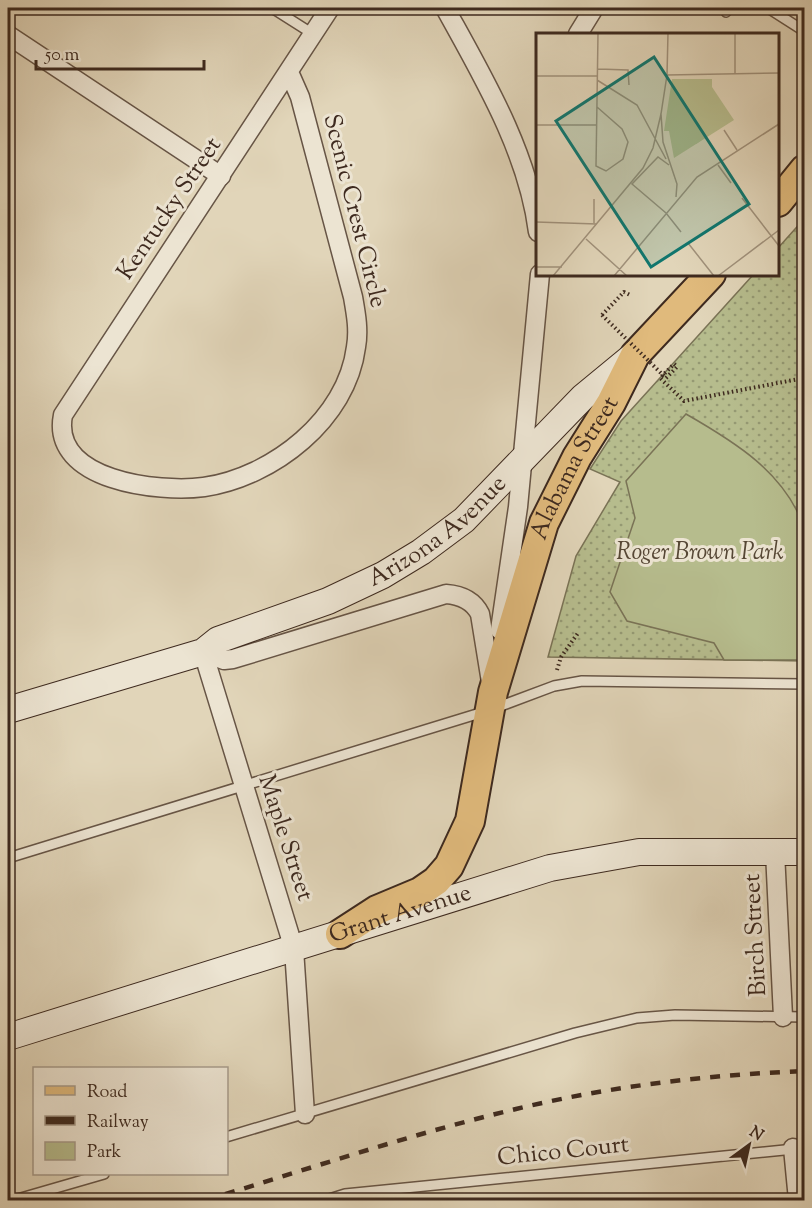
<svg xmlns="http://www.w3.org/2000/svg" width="812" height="1208" font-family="'Sorts Mill Goudy',serif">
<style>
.green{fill:url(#green-dots);stroke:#7a7356;stroke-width:1.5}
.pitch{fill:#b6bc8d;stroke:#7a7356;stroke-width:1.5}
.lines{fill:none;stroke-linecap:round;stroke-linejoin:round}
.service-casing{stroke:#675546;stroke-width:12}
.minor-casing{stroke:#675546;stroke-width:21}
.secondary-casing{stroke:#3e2a1f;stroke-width:28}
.primary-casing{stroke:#3e2a1f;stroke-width:32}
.path{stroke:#3e2a1f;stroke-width:4;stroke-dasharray:1.5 3;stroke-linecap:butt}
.service{stroke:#ece4d2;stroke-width:9}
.minor{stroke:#ece4d2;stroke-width:18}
.secondary{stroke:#ece4d2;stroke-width:26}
.primary{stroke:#e0ba7c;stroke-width:28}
.rail{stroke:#3e2a1f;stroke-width:4.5;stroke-dasharray:10 10;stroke-linecap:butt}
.path-bridge{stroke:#3e2a1f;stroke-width:4;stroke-dasharray:1.5 3;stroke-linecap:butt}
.labels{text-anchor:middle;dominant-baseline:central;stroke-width:6;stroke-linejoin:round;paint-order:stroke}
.street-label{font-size:24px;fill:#3e2a1f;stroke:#ece4d2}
.park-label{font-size:24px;font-style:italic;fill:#564735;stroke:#ece4d2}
.inset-road{fill:none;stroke:#a0917b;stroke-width:1.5}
.view{fill:#0f766e;fill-opacity:0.15;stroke:#0f766e;stroke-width:3}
.inset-edge{fill:none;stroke:#3e2a1f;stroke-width:3}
</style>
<defs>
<pattern id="green-dots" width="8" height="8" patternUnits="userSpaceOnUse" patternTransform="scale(1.5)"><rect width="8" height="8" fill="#b6bc8d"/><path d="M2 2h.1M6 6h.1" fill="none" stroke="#959973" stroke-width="1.8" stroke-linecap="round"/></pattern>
</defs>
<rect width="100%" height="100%" fill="#e1d5b9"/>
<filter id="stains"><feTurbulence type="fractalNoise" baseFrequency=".00333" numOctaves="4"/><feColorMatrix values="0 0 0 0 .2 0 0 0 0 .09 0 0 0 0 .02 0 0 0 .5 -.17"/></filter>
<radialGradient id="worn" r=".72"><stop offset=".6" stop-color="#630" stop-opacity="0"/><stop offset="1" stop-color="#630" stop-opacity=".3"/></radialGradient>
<polygon class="green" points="804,219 804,661 548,657 576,556 620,482 590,469 621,421 753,275 778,274 778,248"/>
<path class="pitch" d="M686,414C735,442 784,472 804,527V660H724L714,643L627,621L610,592L635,518L626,481Z"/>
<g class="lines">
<defs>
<g id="service">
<polyline points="272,8 313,34"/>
<polyline points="768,8 804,31"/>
<polyline points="726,12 729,8"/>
<polyline points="8,575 9,575"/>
<polyline points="8,858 490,710 554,686 582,681 804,684"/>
<polyline points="226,1137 575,1033 637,1018 675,1015 804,1017"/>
<polyline points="14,1200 104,1174"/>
<polyline points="326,1200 345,1194 804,1148"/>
</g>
<g id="minor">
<path d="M445,8C483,77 528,152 538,232"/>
<polyline points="578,34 594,8"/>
<polyline points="8,35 221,176"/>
<path d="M289,72L300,97L353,297C356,314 359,330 356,347C347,419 273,477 204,487C159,493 50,481 63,415L330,8"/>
<polyline points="500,630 518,507 540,274"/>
<polyline points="203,652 294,949 305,1114"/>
<path d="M203,652L224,660L233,659L446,594C460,595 473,600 480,614L491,682"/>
<polyline points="775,852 783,1017"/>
<polyline points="793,1148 798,1200"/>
</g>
<g id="secondary">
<path id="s1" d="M8,710L203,652L218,640L328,601L383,575L421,552L464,520L583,397L634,355"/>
<path id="s2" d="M8,1037L550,868L639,852H804"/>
</g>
<g id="primary">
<polyline points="778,202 804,170"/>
<path id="s3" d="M340,934L377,910L420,892L436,881L449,866L470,821L493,692L544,523L577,457L611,403L635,355L711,274"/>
</g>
</defs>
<use href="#service" class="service-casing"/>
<use href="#minor" class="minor-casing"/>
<use href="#secondary" class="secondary-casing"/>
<use href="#primary" class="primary-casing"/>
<g class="path">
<polyline points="602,315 624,292 630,295"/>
<polyline points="666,378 677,367 674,364 660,378 684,401 804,378"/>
<polyline points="557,670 561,657 578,633"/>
</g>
<use href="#service" class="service"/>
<use href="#minor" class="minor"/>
<use href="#secondary" class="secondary"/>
<use href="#primary" class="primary"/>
<path class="rail" d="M206,1200C309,1169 411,1134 516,1109C611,1086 707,1075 804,1071"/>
<polyline class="path-bridge" points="602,315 666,378"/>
</g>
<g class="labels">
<g class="street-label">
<text transform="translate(170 209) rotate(-56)">Kentucky Street</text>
<text transform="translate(354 211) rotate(76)">Scenic Crest Circle</text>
<text stroke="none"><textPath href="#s3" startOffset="550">Alabama Street</textPath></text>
<text stroke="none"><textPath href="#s1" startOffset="470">Arizona Avenue</textPath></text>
<text transform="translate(285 838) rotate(72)">Maple Street</text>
<text stroke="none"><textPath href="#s2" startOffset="411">Grant Avenue</textPath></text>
<text transform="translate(756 935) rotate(-93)">Birch Street</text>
<text transform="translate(563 1152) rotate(-6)">Chico Court</text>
</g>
<g class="park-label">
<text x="700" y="553">Roger Brown Park</text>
</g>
</g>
<g transform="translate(536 33)">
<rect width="243" height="243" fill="#e1d5b9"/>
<path d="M136,46H176V54L198,87L138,125L133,98H128Z" fill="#b6bc8d"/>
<path d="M181,73L192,90L171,103L168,100L170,104L160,111L140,112L134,97L136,84L151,85L165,94L160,86Z" fill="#b6bc8d"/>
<path class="inset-road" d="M132,0L131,42L125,81L127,109L141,151L140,164M199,0V41M62,36L92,37L93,52M131,42L243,40M0,43H61M61,47L101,72L130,126M61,74L86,96L92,109L87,126L70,138L60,133L61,68L62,0M0,92H61M188,97L201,117M133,132L122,124L96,151L130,180L145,199M182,132L195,150M206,165L243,213M58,166V190M0,189L61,191M50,206L91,243M152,210L178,243M0,234H26M17,243L107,135L117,115L125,81M78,243L161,144L243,91M182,243L243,197"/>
<path class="view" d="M118,24L213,171L115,234L20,88Z"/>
<rect width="243" height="243" class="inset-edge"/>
</g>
<rect width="812" height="1208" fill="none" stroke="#e1d5b9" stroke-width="30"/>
<rect x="9" y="9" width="794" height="1190" fill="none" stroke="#3e2a1f" stroke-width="3"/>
<rect x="15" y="15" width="782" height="1178" fill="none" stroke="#3e2a1f" stroke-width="1.5"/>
<rect x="33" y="1067" width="195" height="108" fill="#ece4d2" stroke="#a69a8a" stroke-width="1.5"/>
<rect x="45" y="1086" width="30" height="9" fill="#e0ba7c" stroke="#a69a8a" stroke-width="1.5"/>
<text x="87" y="1097" font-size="18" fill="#3e2a1f">Road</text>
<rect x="45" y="1116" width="30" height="9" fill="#3e2a1f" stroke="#a69a8a" stroke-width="1.5"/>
<text x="87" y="1127" font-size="18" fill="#3e2a1f">Railway</text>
<rect x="45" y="1142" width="30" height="18" fill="#b6bc8d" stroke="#a69a8a" stroke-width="1.5"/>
<text x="87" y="1157" font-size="18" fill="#3e2a1f">Park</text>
<g transform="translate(749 1145) rotate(33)" stroke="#ece4d2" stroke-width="4.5" paint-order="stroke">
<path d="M0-4.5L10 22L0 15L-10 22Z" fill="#3e2a1f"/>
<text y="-9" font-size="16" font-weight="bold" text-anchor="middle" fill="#3e2a1f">N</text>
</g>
<path d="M36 60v9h168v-9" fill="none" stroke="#3e2a1f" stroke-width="3"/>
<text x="45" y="60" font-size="18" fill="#3e2a1f" stroke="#ece4d2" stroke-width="4.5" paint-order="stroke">50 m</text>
<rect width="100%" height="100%" filter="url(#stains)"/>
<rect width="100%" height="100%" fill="url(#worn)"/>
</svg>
